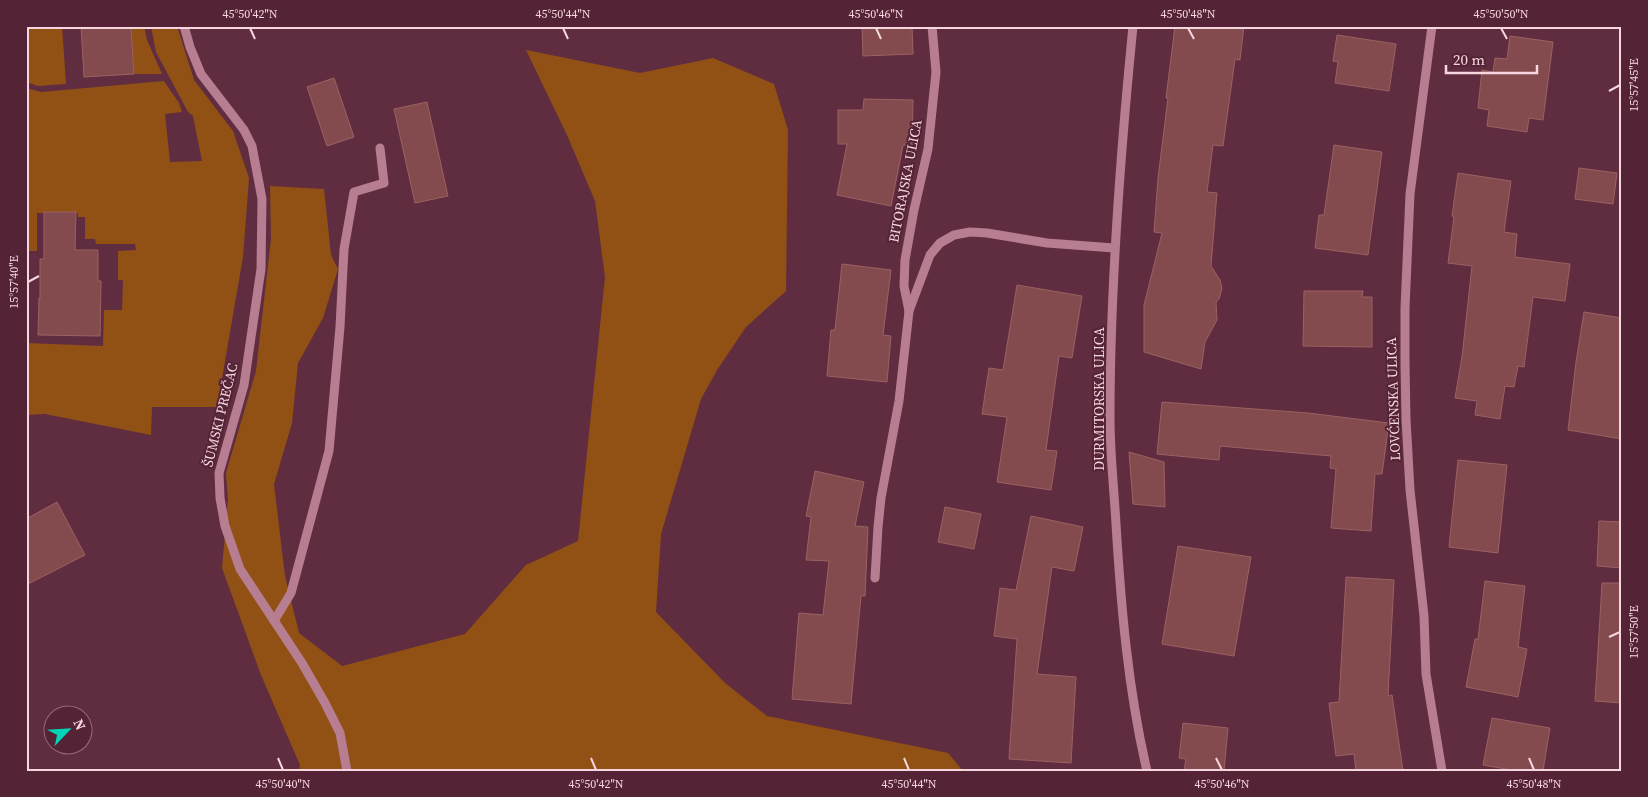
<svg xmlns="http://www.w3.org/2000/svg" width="1648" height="797" font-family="'Source Serif 4',serif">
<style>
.green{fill:#915115}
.building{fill:#834b4d;stroke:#9c6163}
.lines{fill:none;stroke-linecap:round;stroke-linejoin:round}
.minor{stroke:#b77d90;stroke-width:9}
.ticks{fill:none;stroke:#f6d6df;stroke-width:2}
.labels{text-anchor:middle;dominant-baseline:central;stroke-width:4;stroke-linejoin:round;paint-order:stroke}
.street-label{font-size:14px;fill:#f6d6df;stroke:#542336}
.neatline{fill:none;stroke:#f6d6df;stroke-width:2}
.ticks-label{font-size:12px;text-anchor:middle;fill:#f6d6df}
</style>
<rect width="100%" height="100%" fill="#602d40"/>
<g class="green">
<polygon points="26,26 62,26 66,84 38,86 26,82"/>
<polygon points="131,26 144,26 147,40 162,74 134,74"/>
<polygon points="151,26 177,26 194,80 233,131 249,178 243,257 217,407 152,407 151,435 45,414 26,415 26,343 103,346 104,310 122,310 123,280 118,280 118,251 136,250 135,244 96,244 95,239 85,239 85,217 78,217 78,213 37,213 37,251 26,251 26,88 41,92 164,81 179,103 182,112 165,114 170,162 202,161 193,116 188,112 156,52"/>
<polygon points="526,50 640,73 713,58 774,84 788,130 786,291 746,327 717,370 701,399 661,534 656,612 725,683 767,716 948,753 963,771 299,771 300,765 261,675 222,568 228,500 226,473 256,371 271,239 270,186 324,189 331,255 338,269 323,318 298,363 292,423 274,484 285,576 299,633 342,666 465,634 526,565 578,541 605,277 595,201 567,135"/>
</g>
<g class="building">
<polygon points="81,26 131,26 134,74 84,77"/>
<polygon points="862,26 912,26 913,54 863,56"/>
<polygon points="1175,26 1244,26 1240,60 1235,59 1223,146 1213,145 1207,192 1217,193 1211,266 1220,280 1222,288 1219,299 1216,302 1217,320 1205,342 1201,369 1144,352 1144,305 1162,233 1154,232 1158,178 1168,98 1166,98"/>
<polygon points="1337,35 1396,44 1389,91 1335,83 1338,62 1333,61"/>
<polygon points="1510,36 1553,42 1543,120 1529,118 1527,132 1487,126 1489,110 1478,108 1482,70 1493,72 1495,58 1507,59"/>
<polygon points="334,78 354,137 327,146 307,87"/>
<polygon points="864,99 913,100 912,146 903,145 891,206 837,195 847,144 838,144 838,110 863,110"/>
<polygon points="427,102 448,196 415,203 394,109"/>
<polygon points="1334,145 1382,152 1368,255 1315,248 1319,215 1324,215"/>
<polygon points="1579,168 1617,173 1613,204 1575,199"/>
<polygon points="1458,173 1511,181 1504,232 1517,234 1515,257 1570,264 1565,301 1533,297 1524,367 1518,366 1514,387 1505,386 1500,419 1475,415 1477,401 1455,398 1462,357 1472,266 1448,263 1454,217 1452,216"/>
<polygon points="44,212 76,212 75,250 98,250 98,281 101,281 100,336 38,335 39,298 40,298 40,259 44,259"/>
<polygon points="842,264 891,270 883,335 891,336 887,382 827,376 831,330 835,330"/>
<polygon points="1017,285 1082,296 1072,358 1059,356 1046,450 1057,451 1051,490 997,482 1007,417 982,414 989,368 1003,370"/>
<polygon points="1304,291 1363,291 1362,297 1372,297 1372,347 1303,346"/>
<polygon points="1584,312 1622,318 1622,439 1568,430 1576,362"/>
<polygon points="1162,402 1308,413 1389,423 1382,474 1375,474 1371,531 1331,528 1336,469 1330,468 1331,456 1220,446 1219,460 1157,454"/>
<polygon points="1129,452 1164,462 1165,507 1133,504"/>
<polygon points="1458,460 1507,465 1498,553 1449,547"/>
<polygon points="815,471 864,482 855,526 868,527 865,596 861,596 851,704 792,699 799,613 823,615 829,561 806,560 811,517 806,516"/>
<polygon points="57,502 85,555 26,585 26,519"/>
<polygon points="945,507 981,514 974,549 938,542"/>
<polygon points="1031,516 1083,527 1074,571 1052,567 1037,674 1076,677 1071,763 1009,759 1017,639 994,636 1000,588 1016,590"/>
<polygon points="1599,521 1622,522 1622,568 1597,566"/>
<polygon points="1178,546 1251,557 1234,656 1162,644"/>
<polygon points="1346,577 1394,580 1388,696 1392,695 1403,771 1356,771 1354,754 1336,756 1329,703 1339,702"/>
<polygon points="1485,581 1525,586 1518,647 1527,649 1518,697 1466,687 1475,639 1478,639"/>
<polygon points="1602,583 1622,583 1622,703 1595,701"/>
<polygon points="1492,718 1550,728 1543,771 1517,771 1483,765"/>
<polygon points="1183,723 1228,728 1224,771 1184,771 1186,759 1179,758"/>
</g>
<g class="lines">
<g class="minor">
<polyline points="184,26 190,47 201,74 244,130 252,146 262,199 261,269 244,385 219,473 220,498 225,526 240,569 302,663 325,703 340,733 347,771"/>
<path d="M1133,26C1120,157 1110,287 1110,418C1110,453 1114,489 1116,524C1121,606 1128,690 1147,771"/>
<polyline points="1432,26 1410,194 1405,308 1405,363 1406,419 1410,490 1424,616 1426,674 1442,771"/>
<polyline points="909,311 904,286 905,260 914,210 928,149 936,72 932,26"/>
<polyline points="875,578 878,527 881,498 899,401 909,311 930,255 940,243 954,235 970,232 987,233 1047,243 1114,248"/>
<polyline points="274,621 291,593 329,451 340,327 344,249 354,192 384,183 380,148"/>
</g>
</g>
<path class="ticks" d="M250,28L255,39M563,28L568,39M876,28L881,39M1188,28L1194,39M1501,28L1507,39M1609,91L1620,85M28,282L39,276M1609,637L1620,632M278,758L283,770M591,758L596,770M904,758L909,770M1216,758L1222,770M1529,758L1534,770"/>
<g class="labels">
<g class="street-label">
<text transform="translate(905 181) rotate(-79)">BITORAJSKA ULICA</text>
<text transform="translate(1099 399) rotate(-90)">DURMITORSKA ULICA</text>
<text transform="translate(1393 399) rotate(-92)">LOVĆENSKA ULICA</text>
<text transform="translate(220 415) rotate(-76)">ŠUMSKI PREČAC</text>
</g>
</g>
<rect width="1648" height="797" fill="none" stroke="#542336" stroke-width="55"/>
<g transform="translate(68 730) rotate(65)"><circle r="24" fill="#542336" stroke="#956b7a"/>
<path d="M0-4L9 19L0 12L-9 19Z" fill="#00d5b7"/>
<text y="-8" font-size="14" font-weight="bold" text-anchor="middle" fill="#f6d6df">N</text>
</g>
<path d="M1446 65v8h91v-8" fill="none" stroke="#f6d6df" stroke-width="2.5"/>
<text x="1453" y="65" font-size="15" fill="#f6d6df" stroke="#542336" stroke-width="4" paint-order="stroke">20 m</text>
<rect x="28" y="28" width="1592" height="742" class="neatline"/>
<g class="ticks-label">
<text x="250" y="18">45°50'42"N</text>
<text x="563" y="18">45°50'44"N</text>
<text x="876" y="18">45°50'46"N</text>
<text x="1188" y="18">45°50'48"N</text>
<text x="1501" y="18">45°50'50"N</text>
<text transform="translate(1634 85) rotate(-90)" y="4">15°57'45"E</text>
<text transform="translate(14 282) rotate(-90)" y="4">15°57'40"E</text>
<text transform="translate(1634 632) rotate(-90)" y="4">15°57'50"E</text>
<text x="283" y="788">45°50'40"N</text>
<text x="596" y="788">45°50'42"N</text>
<text x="909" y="788">45°50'44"N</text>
<text x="1222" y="788">45°50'46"N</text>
<text x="1534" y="788">45°50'48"N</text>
</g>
</svg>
